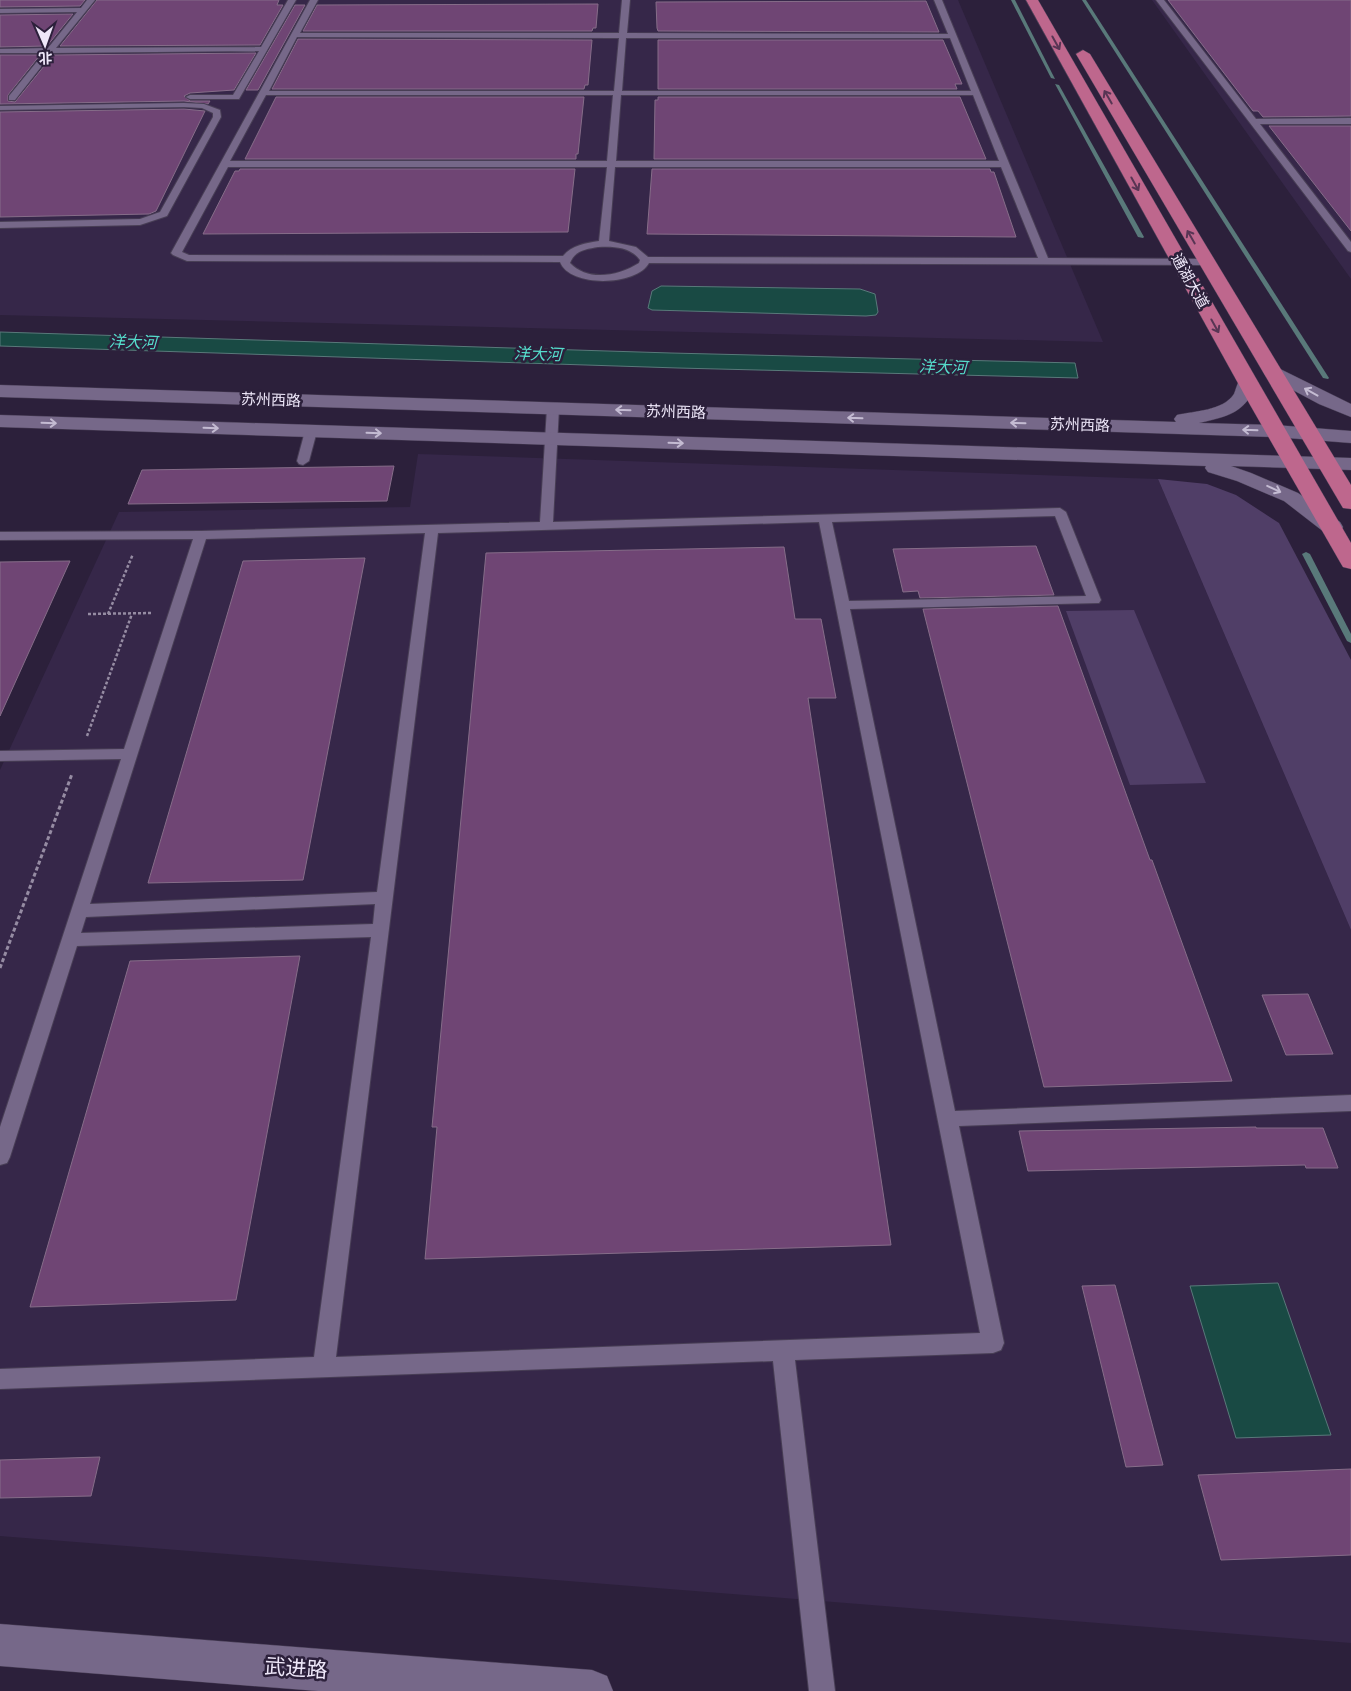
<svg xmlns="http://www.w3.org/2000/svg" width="1351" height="1691" font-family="Rubik,'Noto Sans SC',sans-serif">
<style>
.built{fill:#362749}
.green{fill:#503e67}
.water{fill:#194a44;stroke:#59797a}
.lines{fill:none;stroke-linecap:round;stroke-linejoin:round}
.stream{fill:#59797a;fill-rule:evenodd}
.building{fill:#6f4574;stroke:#866d89}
.lane-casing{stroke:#483e55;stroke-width:2}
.street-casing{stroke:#483e55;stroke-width:1}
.secondary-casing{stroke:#483e55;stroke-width:1}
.primary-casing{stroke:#483e55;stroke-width:1}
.path-far1{stroke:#968ca3;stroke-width:2.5;stroke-dasharray:3 2;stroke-linecap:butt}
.path{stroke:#968ca3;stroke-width:3;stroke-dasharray:4 2.5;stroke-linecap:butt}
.lane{fill:#766889;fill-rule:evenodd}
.street{fill:#766889;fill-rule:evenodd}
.secondary{fill:#766889;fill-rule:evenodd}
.primary{fill:#be678d;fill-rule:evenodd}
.oneway{stroke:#583554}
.oneway2{stroke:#c4bbd2}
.labels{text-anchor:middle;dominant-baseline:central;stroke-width:5;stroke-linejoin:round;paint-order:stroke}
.far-street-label{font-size:15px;fill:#eee7f9;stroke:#2c203b}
.far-water-label{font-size:16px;font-style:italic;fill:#55dccb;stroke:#2c203b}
.near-street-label{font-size:21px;fill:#eee7f9;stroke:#2c203b}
</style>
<rect width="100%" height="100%" fill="#2c203b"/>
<g class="built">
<polygon points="0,0 958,0 1103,342 0,315"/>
<polygon points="1152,0 1351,0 1351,279"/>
<polygon points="418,454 1158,479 1351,930 1351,1643 0,1536 0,770 119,512 410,507"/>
</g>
<g class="green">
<polygon points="1158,479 1207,484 1236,495 1279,523 1351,660 1351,930"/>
<polygon points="1134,610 1206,783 1130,785 1066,611"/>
</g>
<g class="water">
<polygon points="661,286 860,289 875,294 878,312 876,315 866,316 652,310 648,308 652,291"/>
<polygon points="0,332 671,353 1075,363 1078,378 678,368 0,346"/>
<polygon points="1278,1283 1331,1435 1236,1438 1190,1286"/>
</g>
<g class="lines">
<g class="stream">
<polygon points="1011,0 1015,0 1055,79 1051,78"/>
<polygon points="1082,0 1086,0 1329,378 1328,379 1323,378"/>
<polygon points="1055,84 1059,85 1144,237 1143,238 1138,237"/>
<polygon points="1306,552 1310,554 1351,634 1351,643 1347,641 1302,554"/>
</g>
</g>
<g class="building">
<polygon points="0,0 85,0 80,6 0,7"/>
<polygon points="97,0 279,0 277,5 283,5 260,45 60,46"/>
<polygon points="1168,0 1351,0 1351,116 1263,117 1258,111 1253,111"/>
<polygon points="926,1 939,32 658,31 657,28 656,2"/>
<polygon points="598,4 596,28 593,28 592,31 303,31 317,5"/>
<polygon points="295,5 305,5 258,90 246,90"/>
<polygon points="73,14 47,46 0,47 0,15"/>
<polygon points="298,39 592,40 588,85 585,85 584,89 272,89"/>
<polygon points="658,40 943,40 962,84 955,84 957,89 658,89"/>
<polygon points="256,53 234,90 190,93 184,96 190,101 210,101 208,104 184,101 0,104 0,55 40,55 8,95 8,101 15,102 53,55"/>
<polygon points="276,97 584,97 578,154 576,154 576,159 245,159"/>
<polygon points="658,97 960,97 986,159 654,159 655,100 658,100"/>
<polygon points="184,109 205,111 156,211 149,214 0,217 0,112"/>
<polygon points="1269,126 1351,126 1351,231"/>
<polygon points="240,169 575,169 568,232 203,234 235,171 239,171"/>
<polygon points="652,169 990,169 991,172 994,172 1016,237 647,234"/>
<polygon points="394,466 387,501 128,504 142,470"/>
<polygon points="1036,546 1054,595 920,598 918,591 903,592 893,549"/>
<polygon points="784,547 795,619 821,619 836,698 808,698 891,1245 425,1259 437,1127 432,1127 486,553"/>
<polygon points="365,558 303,880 148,883 243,561"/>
<polygon points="70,561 0,716 0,562"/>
<polygon points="1058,606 1150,860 1152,860 1232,1081 1044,1087 923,609"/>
<polygon points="300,956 236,1300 30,1307 130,961"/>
<polygon points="1308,994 1333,1054 1286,1055 1262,995"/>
<polygon points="1256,1127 1256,1128 1323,1128 1338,1168 1306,1168 1305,1165 1028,1171 1019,1131"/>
<polygon points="1115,1285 1163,1465 1126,1467 1082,1286"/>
<polygon points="100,1457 91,1496 0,1498 0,1460"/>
<polygon points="1351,1469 1351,1555 1221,1560 1198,1475"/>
</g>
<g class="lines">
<defs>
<g id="lane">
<polygon points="87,0 95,0 56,48 261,47 288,0 296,0 239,99 190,99 186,97 190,95 233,95 259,51 52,53 15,100 9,100 9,96 44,53 0,53 0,49 48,48 77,12 0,13 0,9 81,8"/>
<path d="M310,0H318L300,33H619L622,0H630L627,33L948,34L934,0H942L1048,258L1205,259L1210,262L1205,265L649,263C637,286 570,288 560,262L187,261L173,255L171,253ZM297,37L619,38L614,91H269ZM626,38H950L971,91H622ZM266,95H613L607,161H230ZM621,95H973L999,161H616ZM228,167H607L599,241C586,243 572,245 563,256L189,255L182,252ZM615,167H1001L1038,258L648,257L636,247L609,241ZM598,247C613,246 631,247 640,260L639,263C618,276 588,282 570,263C575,250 587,249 598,247Z"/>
<polygon points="1156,0 1164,0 1256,119 1351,118 1351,124 1260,124 1351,242 1351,252 1348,251"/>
<polygon points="184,103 204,104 220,110 221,117 167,216 140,225 0,228 0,222 140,219 160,212 213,117 213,113 202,108 184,107 0,110 0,106"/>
<path d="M553,405L559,408L553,522L1060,508L1066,512L1101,600L1099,603L850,609L955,1111L1351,1095V1111L959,1126L1004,1343L1001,1350L993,1353L795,1360L835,1691H809L773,1361L0,1389V1369L314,1357L371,937L77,946L10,1157L7,1163L0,1165V1127L121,759L0,761V751L124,749L193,539L0,540V532L201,531L540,522L547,408ZM1055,516L1086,596L849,601L832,522ZM819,522L980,1333L336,1357L438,533ZM425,533L377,892L90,904L206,539ZM375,904L373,924L81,933L86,917Z"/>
<polygon points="311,427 317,431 309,461 303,465 299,464 297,461 305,431"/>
</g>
<polygon id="street" points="0,1624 592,1670 607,1676 613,1691 318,1691 0,1666"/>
<g id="secondary">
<polygon points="1272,365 1351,404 1351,417 1319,404 1265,375 1263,371 1265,367"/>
<path d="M1247,377L1254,379L1257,383C1245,413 1229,416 1199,423L1275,425L1351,431V443L1275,437L0,397V385L1176,422L1174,419L1177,415C1194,411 1223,411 1234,394C1236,389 1237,384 1240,379Z"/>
<polygon points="0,415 1351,458 1351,470 1231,466 1251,473 1298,493 1340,522 1343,527 1340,532 1332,534 1324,532 1284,501 1237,481 1208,472 1205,468 1206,466 0,427"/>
</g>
<g id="primary">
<polygon points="1026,0 1038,0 1351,543 1351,569 1343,567 1340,562 1249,403"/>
<polygon points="1083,50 1090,54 1351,485 1351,509 1343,508 1340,503 1076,54"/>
</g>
</defs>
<use href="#lane" class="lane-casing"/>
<use href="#street" class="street-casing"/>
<use href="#secondary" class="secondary-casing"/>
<use href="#primary" class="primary-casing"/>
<g class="path-far1">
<polyline points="88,614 153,613"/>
<polyline points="108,614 133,554"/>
<polyline points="87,736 132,614"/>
</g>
<polyline class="path" points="0,968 72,774"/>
<use href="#lane" class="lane"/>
<use href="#street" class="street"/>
<use href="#secondary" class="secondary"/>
<use href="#primary" class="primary"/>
</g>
<defs><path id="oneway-shaft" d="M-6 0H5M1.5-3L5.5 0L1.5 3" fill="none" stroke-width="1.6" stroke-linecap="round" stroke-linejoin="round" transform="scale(1.25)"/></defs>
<g class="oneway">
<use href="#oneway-shaft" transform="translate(1056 43) rotate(61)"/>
<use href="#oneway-shaft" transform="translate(1108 97) rotate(-120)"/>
<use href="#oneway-shaft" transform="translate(1135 184) rotate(61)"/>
<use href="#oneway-shaft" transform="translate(1191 237) rotate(-120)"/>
<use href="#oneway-shaft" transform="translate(1215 326) rotate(61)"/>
</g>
<g class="oneway2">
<use href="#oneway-shaft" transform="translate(1311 392) rotate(-151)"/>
<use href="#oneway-shaft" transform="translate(623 410) rotate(-178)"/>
<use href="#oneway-shaft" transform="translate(855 418) rotate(-178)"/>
<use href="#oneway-shaft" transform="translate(49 423) rotate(2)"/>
<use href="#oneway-shaft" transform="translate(1018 423) rotate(-178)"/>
<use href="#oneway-shaft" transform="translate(211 428) rotate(2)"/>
<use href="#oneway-shaft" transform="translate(1250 430) rotate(-178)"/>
<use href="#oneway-shaft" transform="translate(374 433) rotate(2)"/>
<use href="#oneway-shaft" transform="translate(676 443) rotate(2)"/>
<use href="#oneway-shaft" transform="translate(1274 489) rotate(25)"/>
</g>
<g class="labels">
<g class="far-street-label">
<text transform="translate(1190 281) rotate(61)">通湖大道</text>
<text transform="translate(271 400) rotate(2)">苏州西路</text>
<text transform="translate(676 412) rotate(2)">苏州西路</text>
<text transform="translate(1080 425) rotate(2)">苏州西路</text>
</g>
<g class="far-water-label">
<text transform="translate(133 342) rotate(2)">洋大河</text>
<text transform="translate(538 354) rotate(2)">洋大河</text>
<text transform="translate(943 367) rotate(2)">洋大河</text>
</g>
<g class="near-street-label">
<text transform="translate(296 1668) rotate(4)">武进路</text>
</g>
</g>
<g transform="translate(45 45) rotate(178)" stroke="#2c203b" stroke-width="4" paint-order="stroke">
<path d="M0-4L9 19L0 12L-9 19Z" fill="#eee7f9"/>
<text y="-8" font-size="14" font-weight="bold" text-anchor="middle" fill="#eee7f9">北</text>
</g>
</svg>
